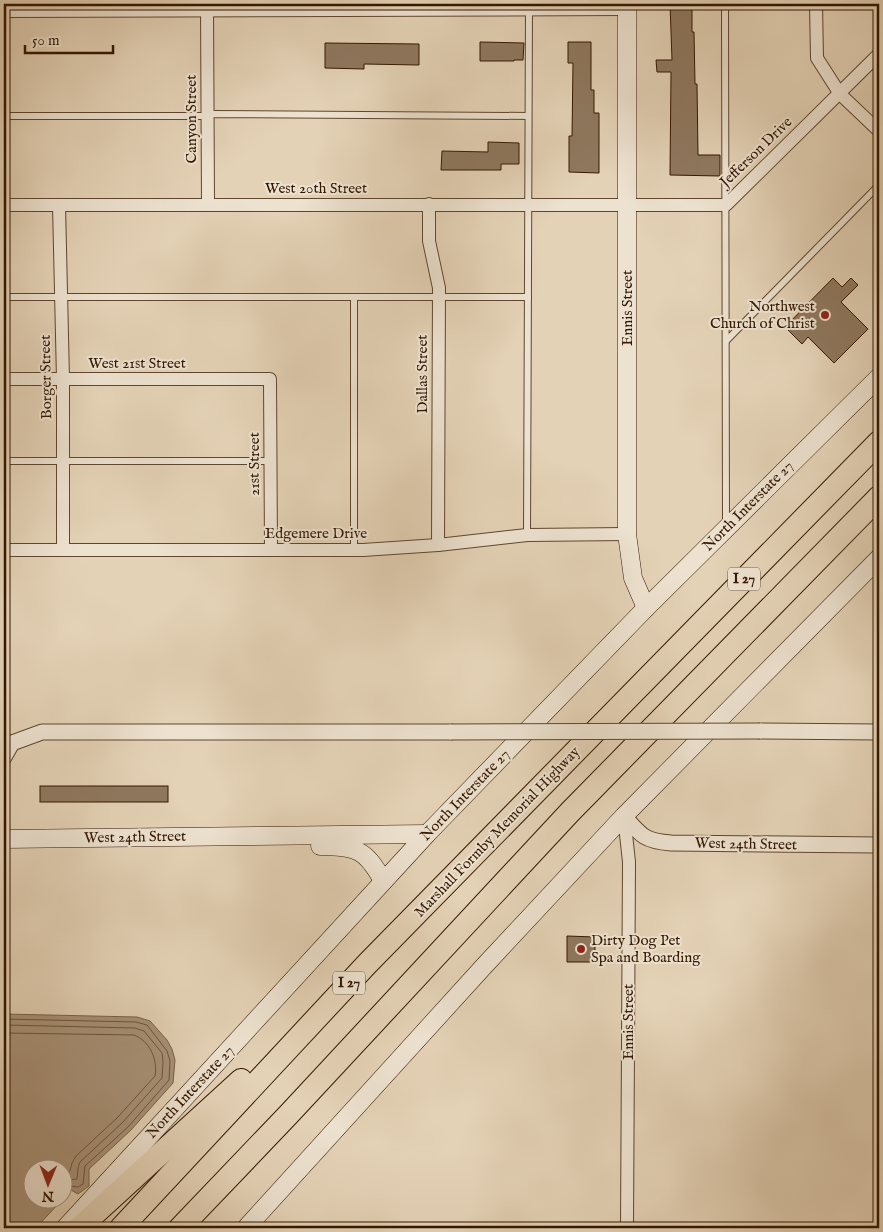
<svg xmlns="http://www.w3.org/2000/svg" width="883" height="1232" font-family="'IM FELL English',serif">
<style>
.water{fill:#a89278;stroke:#796148;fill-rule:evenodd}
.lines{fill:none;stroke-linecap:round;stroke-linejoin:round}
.shore{stroke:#6e543c;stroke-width:1}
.building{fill:#8f785f;stroke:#331700}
.service-casing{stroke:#5f462e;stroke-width:8}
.minor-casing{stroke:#5f462e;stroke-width:14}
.tertiary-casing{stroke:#5f462e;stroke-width:17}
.secondary-casing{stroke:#331700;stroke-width:19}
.motorway-casing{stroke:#331700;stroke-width:24}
.service{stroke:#ede2d0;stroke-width:6}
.minor{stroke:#ede2d0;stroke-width:12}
.tertiary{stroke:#ede2d0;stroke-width:15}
.secondary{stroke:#ede2d0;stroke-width:18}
.motorway{stroke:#e4d2b6;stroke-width:22}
.tertiary-bridge-casing{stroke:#5f462e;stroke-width:17;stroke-linecap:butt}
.tertiary-bridge{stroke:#ede2d0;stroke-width:15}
.poi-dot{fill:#8f2418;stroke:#ede2d0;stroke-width:2}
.labels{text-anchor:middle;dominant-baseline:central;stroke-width:4;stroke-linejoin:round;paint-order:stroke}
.shield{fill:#ede2d0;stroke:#6b543e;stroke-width:1}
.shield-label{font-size:14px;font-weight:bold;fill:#331700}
.street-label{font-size:15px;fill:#331700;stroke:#ede2d0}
.poi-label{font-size:15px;fill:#331700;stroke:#ede2d0;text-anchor:end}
</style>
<rect width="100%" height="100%" fill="#e4d2b6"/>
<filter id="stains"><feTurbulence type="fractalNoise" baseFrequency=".004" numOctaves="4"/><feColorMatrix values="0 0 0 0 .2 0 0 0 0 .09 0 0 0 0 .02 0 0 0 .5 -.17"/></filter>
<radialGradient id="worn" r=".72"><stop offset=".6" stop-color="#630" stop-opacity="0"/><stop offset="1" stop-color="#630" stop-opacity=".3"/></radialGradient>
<path class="water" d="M4,1014L137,1017L150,1021L167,1040L172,1049L175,1060L173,1083L131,1130L89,1169V1186L78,1194L71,1190L36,1228H4ZM32,1170H62V1200H32Z"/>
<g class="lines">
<g class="shore">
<polyline points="4,1019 136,1022 147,1025 167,1051 170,1061 169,1080 128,1127 85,1166 83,1184 78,1187 69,1186 62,1192"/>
<polyline points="4,1025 135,1028 144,1031 162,1053 163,1062 162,1078 123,1122 80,1162 78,1168 77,1179 68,1180 62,1183"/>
<path d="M4,1033L134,1035C150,1041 158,1060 155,1076L117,1118L76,1156L72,1163L70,1171L62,1174"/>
</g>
</g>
<g class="building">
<polygon points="670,4 692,4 692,32 694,32 695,84 697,84 698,155 720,155 720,176 670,175 671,72 657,72 656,60 672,60"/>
<polygon points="480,42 524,43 523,60 514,60 514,61 480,61"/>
<polygon points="568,42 591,42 591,90 594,90 594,113 599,113 599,173 569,172 569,136 572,136 573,63 568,63"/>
<polygon points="325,43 419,44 419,65 364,64 364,69 325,68"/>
<polygon points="488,142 519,143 519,164 501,164 501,170 441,170 442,151 488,152"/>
<polygon points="833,278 842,287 851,278 858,285 841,302 868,329 834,363 808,337 802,344 785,327"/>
<rect x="40" y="786" width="128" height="16"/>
<polygon points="567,936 595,937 595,962 567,962"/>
</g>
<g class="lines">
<defs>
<g id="service">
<polyline points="725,4 726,522"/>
<polyline points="4,116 208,116 211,114 528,116"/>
<polyline points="4,297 528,297"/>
<polyline points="354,297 354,550"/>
<polyline points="726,341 879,185"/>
<polyline points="4,461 270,461"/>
<polyline points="527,535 529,7"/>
</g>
<g id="minor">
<polyline points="207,4 208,204"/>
<polyline points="816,4 817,58 840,94 879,131"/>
<polyline points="4,11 627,9"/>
<polyline points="429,204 429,241 439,288 438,545"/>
<polyline points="4,205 726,205 879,54"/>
<polyline points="59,205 63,379 63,549"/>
<polyline points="4,379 270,379 271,549"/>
<polyline points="4,550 363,550 438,545 527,535 627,534"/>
<polyline points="624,816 629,862 627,1228"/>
</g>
<g id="tertiary">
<polyline points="760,731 879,732"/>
<polyline points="4,757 12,743 42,732 451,732"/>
<path d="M624,816C641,836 645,841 671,843L879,845"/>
</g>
<g id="secondary">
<polyline points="627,4 627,534 633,578 646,608"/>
<polyline points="4,839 427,834"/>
<path d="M320,846C356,847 365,848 383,881"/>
<polyline points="65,1228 427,834 646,608 879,377"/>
<polyline points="246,1228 485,965 624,816 879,558"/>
</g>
<g id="motorway">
<polyline points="79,1228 241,1080"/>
<polyline points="121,1228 367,964 879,442"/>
<polyline points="180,1228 289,1114 570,812 879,497"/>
</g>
</defs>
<use href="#service" class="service-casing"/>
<use href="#minor" class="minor-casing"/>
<use href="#tertiary" class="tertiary-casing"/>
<use href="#secondary" class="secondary-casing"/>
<use href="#motorway" class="motorway-casing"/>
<use href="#service" class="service"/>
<use href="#minor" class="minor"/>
<use href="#tertiary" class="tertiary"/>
<use href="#secondary" class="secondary"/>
<use href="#motorway" class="motorway"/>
<defs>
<polyline id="tertiary-bridge" points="451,732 760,731"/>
</defs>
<use href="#tertiary-bridge" class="tertiary-bridge-casing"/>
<use href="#tertiary-bridge" class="tertiary-bridge"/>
</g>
<g class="poi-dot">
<circle cx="825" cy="315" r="5"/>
<circle cx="581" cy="949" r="5"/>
</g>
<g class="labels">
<g class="shield">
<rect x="728" y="567.5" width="32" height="23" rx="4"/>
<rect x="333" y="971.5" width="32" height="23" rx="4"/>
</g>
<g class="shield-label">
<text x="744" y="579">I 27</text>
<text x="349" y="983">I 27</text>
</g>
<g class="street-label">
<text transform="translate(191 119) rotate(-90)">Canyon Street</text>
<text transform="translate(756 152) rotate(-44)">Jefferson Drive</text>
<text x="316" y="188">West 20th Street</text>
<text transform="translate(627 308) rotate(-90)">Ennis Street</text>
<text x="137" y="363">West 21st Street</text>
<text transform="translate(422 374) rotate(-90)">Dallas Street</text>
<text transform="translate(46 377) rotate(-91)">Borger Street</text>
<text transform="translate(254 464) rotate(-90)">21st Street</text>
<text transform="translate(748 506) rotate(-45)">North Interstate 27</text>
<text x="316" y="533">Edgemere Drive</text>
<text transform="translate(465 795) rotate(-46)">North Interstate 27</text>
<text transform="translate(497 832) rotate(-46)">Marshall Formby Memorial Highway</text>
<text transform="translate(135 837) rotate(-1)">West 24th Street</text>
<text transform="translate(746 844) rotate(1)">West 24th Street</text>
<text transform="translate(628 1022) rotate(-90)">Ennis Street</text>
<text transform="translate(190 1092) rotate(-47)">North Interstate 27</text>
</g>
<g class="poi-label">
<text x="815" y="306">Northwest<tspan x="815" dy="17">Church of Christ</tspan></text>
<text x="591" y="940" text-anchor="start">Dirty Dog Pet<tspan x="591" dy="17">Spa and Boarding</tspan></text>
</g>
</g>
<rect width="883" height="1232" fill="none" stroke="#e4d2b6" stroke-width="20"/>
<rect x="5" y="5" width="873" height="1222" fill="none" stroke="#331700" stroke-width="2.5"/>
<rect x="10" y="10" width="863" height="1212" fill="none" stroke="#331700"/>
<g transform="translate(48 1184) rotate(181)"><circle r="24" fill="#ede2d0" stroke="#a3917d"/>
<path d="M0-4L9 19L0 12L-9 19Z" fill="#8f2418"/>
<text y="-8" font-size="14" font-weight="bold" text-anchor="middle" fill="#331700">N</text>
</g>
<path d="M25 45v8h88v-8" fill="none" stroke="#331700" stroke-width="2.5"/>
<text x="32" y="45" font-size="15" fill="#331700" stroke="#ede2d0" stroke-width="4" paint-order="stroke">50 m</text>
<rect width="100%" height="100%" filter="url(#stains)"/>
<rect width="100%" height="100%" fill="url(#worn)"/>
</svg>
